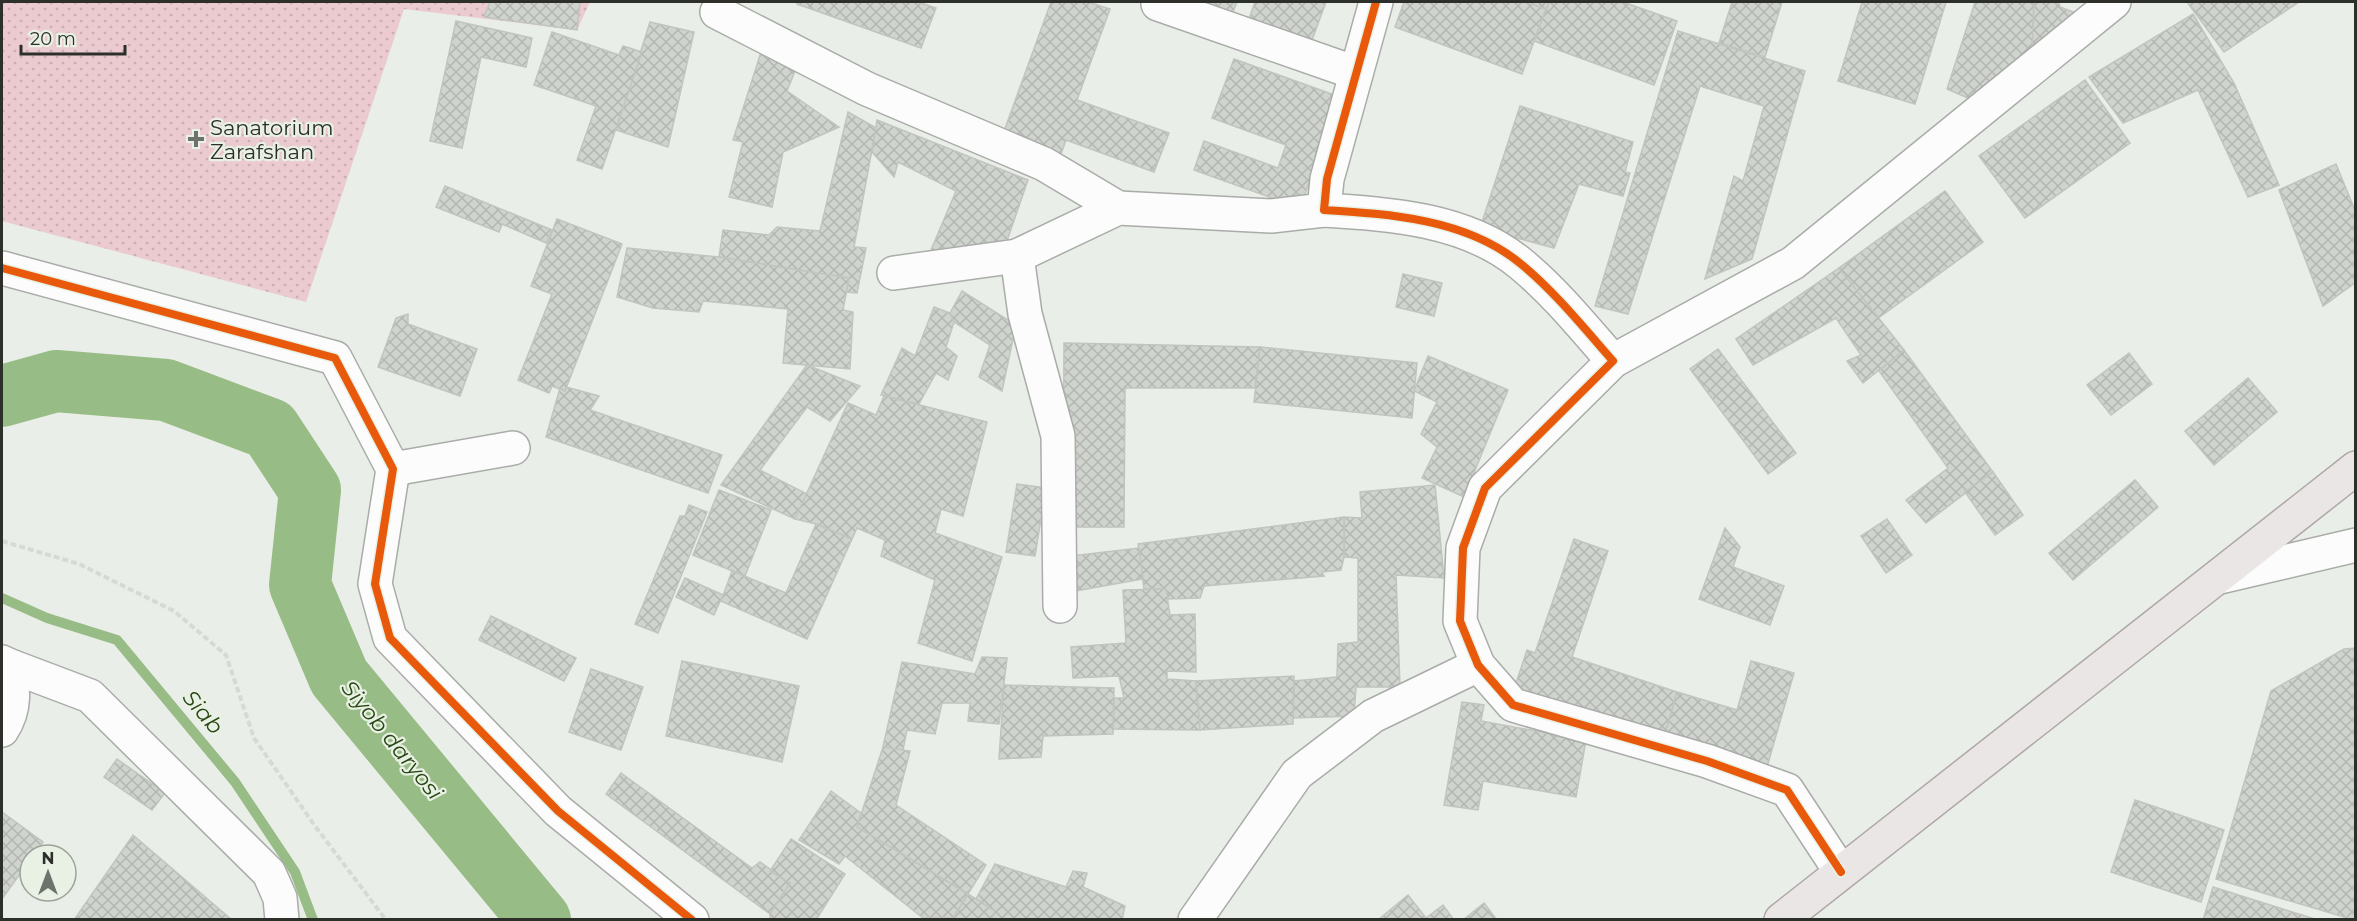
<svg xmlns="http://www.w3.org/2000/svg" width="2357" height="921" font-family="Montserrat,sans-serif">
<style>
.park{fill:url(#park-dots)}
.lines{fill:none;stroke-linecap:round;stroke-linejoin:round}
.stream{stroke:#98bc85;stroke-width:10}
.river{stroke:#98bc85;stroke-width:62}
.building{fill:url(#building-cross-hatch);stroke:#c1c4bf;stroke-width:1.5}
.minor-casing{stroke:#a9aca8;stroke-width:36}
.major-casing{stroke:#afa7a7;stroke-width:36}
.path{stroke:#d7d9d7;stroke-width:4;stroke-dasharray:6 3;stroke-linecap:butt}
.minor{stroke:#fcfcfc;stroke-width:33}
.major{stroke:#ebe6e6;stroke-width:33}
.cycleway-casing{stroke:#e9f1e5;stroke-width:11}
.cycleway{stroke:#e8590c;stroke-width:8}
.poi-dot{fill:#6e726c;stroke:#e9f1e5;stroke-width:2}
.labels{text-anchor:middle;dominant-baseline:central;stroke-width:4.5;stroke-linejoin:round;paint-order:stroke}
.poi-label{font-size:21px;fill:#2c2f2a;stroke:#e9f1e5;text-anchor:start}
.water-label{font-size:22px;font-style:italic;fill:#274713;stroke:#e9f1e5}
</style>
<defs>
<pattern id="park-dots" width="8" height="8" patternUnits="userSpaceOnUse" patternTransform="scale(1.5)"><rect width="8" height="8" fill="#ebcad0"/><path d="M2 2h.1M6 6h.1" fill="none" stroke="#caaeb3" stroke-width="1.8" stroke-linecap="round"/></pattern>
<pattern id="building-cross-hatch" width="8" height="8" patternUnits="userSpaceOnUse" patternTransform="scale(1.5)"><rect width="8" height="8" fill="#d0d4ce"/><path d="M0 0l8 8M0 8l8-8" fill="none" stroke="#b3b6b1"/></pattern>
</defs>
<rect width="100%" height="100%" fill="#eaeee8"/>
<polygon class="park" points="2,2 590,2 577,30 404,9 306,302 2,221"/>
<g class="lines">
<polyline class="stream" points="2,598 47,618 117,640 235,782 295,872 313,920"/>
<polyline class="river" points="2,396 56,381 166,390 270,429 310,490 300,585 339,677 540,920"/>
</g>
<g class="building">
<polygon points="490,2 580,2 577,30 484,17"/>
<polygon points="798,2 918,2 936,8 921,48 797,4"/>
<polygon points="1051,2 1088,2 1110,9 1077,100 1169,133 1154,172 1066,140 1061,154 1003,134"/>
<polygon points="1165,2 1237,2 1228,24"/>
<polygon points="1255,2 1326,2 1308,51 1246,27"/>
<polygon points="1404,2 1526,2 1546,9 1522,74 1395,27"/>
<polygon points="1526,2 1549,2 1546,9"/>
<polygon points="1549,2 1623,2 1677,21 1654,85 1534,41"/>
<polygon points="1732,2 1782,2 1765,57 1719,43"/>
<polygon points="1862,2 1946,2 1915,104 1838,81"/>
<polygon points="1975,2 2034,2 2032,54 1970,99 1947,89"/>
<polygon points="2034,2 2059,2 2060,7 2076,13 2032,54"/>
<polygon points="2187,2 2299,2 2224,52"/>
<polygon points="2193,14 2234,83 2279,185 2248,197 2198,90 2123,123 2089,77"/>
<polygon points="456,21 532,38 526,67 481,57 462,148 430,141"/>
<polygon points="650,22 694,32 668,147 616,130"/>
<polygon points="1678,31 1805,71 1752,259 1705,279 1734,176 1743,181 1764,106 1700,86 1628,314 1595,306"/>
<polygon points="552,32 619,55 623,46 642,52 602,169 577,160 596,106 534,85"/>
<polygon points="761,52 795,71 787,91 839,127 783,152 772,207 729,197 743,142 733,140"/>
<polygon points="1234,59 1340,97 1300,208 1194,170 1204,141 1278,168 1286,145 1212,118"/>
<polygon points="2085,80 2130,143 2025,218 1979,156"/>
<polygon points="1520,106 1633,142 1625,172 1630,173 1623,196 1579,184 1554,248 1480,228"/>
<polygon points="848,112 876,128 854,247 866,248 857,293 846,292 849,278 719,257 723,230 769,235 777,227 820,231"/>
<polygon points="877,120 1028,180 1002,255 967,246 960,259 931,250 956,191 898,162 894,177 872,152"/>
<polygon points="2336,164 2356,213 2356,282 2323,306 2279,190"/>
<polygon points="445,186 552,230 546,243 502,224 499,232 436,207"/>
<polygon points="1945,191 1983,242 1877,319 1839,268"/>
<polygon points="557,219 622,244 565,391 552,386 549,393 518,380 552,294 531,286"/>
<polygon points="627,248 719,257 849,278 843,310 853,312 850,369 783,363 788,309 703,301 699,312 653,308 617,297"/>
<polygon points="1839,268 1904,350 1863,383 1847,361 1861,355 1836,318 1753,365 1736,339"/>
<polygon points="1403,274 1442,283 1434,316 1396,307"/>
<polygon points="962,291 1016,325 1002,391 979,377 990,345 954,322 950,313"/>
<polygon points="934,307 950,313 954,322 946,347 957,356 948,380 936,373 919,404 881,395 902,348 915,356"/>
<polygon points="408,314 408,324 477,349 460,396 378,367 396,318"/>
<polygon points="1064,343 1260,347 1255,388 1125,388 1124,527 1063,527"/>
<polygon points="1260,347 1417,363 1412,418 1254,402"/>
<polygon points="1718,349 1796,453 1768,474 1690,369"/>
<polygon points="1904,350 1993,472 1926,523 1906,500 1948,468 1879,371"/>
<polygon points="2129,353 2152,384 2111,415 2087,385"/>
<polygon points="1428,356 1508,390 1464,497 1422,478 1437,447 1421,434 1437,402 1414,391"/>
<polygon points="807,365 860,386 830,421 807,407 760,470 807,494 795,519 721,485"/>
<polygon points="2248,378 2277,412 2214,465 2185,431"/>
<polygon points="566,387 599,396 590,410 722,455 708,493 546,437 560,388 565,391"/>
<polygon points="884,396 987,422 963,516 941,509 935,533 1002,557 972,661 918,643 935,580 881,556 885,540 857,528 852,539 816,524 795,519 848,403 876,415"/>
<polygon points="1993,472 2023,515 1995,535 1965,492"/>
<polygon points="2135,480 2158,507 2073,580 2049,553"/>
<polygon points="1017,484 1046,488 1035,556 1006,552"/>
<polygon points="1435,485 1444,578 1396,575 1400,687 1356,687 1354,716 1293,718 1294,681 1337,677 1338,644 1358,642 1358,558 1344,557 1344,517 1362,518 1360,492"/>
<polygon points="719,490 771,510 745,576 693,555"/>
<polygon points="689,505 707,512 658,633 635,624 680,516 685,516"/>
<polygon points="1344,517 1344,557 1341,570 1322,572 1324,576 1204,586 1200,598 1168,599 1166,589 1144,589 1138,544"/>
<polygon points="1887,519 1912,555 1886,573 1861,536"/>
<polygon points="816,524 852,539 807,639 721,601 732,571 786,593"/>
<polygon points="1725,528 1740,547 1733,567 1784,586 1770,625 1699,599"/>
<polygon points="1574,539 1608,551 1572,657 1677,692 1664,738 1514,689 1527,650 1535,653"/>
<polygon points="1139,548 1143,579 1064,593 1063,557"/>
<polygon points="685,578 723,595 714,615 676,597"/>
<polygon points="1166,589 1170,615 1195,614 1196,672 1167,671 1167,679 1196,681 1200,730 1113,729 1114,698 1124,698 1119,676 1073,678 1071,647 1126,643 1123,590"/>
<polygon points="491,616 576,658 564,681 479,640"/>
<polygon points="2356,648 2356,920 2354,920 2216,879 2271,691 2344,649"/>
<polygon points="982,657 1007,658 999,724 968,721 970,703 942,703 935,734 907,730 903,750 883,747 902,662 975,674"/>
<polygon points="682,661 799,686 782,762 666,736"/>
<polygon points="1751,661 1794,673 1767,767 1664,738 1677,692 1737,710"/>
<polygon points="591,669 643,687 621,750 569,732"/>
<polygon points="1294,676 1293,724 1200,730 1196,681"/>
<polygon points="1004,685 1114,688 1113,734 1043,736 1041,757 999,759"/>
<polygon points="1462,702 1484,705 1481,721 1586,740 1576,797 1483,781 1478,810 1444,805"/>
<polygon points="883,747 910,751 896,805 986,865 968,894 857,827"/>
<polygon points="117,759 165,793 152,810 104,777"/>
<polygon points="621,773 752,868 760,862 790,883 770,914 606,794"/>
<polygon points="831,791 861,813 857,827 968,894 953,918 923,918 845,856 839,864 799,840"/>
<polygon points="2135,800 2224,830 2201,902 2111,872"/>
<polygon points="2,812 43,842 34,855 30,855 30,860 2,899"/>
<polygon points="133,835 232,920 74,920"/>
<polygon points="791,839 845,874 816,920 770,920 770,914 790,883 770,871"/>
<polygon points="995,864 1066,887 1073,871 1087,873 1083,887 1125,906 1122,920 991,920 995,911 976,899"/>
<polygon points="2213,887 2318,920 2203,920"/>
<polygon points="968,894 995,911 991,920 952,920"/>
<polygon points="1408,895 1426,918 1443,905 1454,920 1378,920"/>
<polygon points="1484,903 1497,920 1463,920"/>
</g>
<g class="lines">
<defs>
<g id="minor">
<path d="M1376,2L1327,179L1324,210C1390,214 1467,219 1521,264C1555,292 1584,328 1613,361L1485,488L1463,548L1460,621L1478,665L1513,705L1707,761L1787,790L1841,872"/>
<polyline points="1158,4 1356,73"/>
<polyline points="717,12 867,89 1044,164 1118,208"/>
<polyline points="1017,256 1025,314 1058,436 1060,606"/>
<polyline points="2,268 335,358 393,469 375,584 390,638 558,811 692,920"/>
<polyline points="894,273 1017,256 1118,208 1271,216 1324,210"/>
<polyline points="1613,361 1793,263 2114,2"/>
<polyline points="393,469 513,448"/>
<polyline points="2220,577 2356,545"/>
<path d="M2,662L8,665C14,688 16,709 2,730"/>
<polyline points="8,665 90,696 269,873 280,898 282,920"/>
<polyline points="1195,920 1297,774 1373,716 1478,665"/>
</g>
<polyline id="major" points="1781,920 2356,468"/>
</defs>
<use href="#minor" class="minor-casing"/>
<use href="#major" class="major-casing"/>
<polyline class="path" points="2,541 79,564 174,611 226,655 254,738 315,826 386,920"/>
<use href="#minor" class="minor"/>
<use href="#major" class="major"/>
<defs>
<g id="cycleway">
<path d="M1376,2L1327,179L1324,210C1390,214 1467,219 1521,264C1555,292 1584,328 1613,361L1485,488L1463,548L1460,621L1478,665L1513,705L1707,761L1787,790L1841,872"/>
<polyline points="2,268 335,358 393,469 375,584 390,638 558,811 692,920"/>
</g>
</defs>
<use href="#cycleway" class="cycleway-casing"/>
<use href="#cycleway" class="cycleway"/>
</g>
<path class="poi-dot" d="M193 130h6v6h6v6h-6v6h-6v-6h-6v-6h6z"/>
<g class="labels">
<g class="poi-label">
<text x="210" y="127">Sanatorium<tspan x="210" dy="24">Zarafshan</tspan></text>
</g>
<g class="water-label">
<text transform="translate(203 712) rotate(50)">Siab</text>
<text transform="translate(392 740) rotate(51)">Siyob daryosi</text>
</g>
</g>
<rect width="2357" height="921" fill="none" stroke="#2c2f2a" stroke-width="6"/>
<g transform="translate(48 873)"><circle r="28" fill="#e9f1e5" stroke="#9da39a" stroke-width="1.5"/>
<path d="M0-4.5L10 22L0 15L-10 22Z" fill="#6e726c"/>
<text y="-9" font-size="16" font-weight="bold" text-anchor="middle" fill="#2c2f2a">N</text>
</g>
<path d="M21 45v9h104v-9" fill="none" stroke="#2c2f2a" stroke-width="3"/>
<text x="30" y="45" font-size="18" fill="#2c2f2a" stroke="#e9f1e5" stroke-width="4.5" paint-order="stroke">20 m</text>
</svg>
